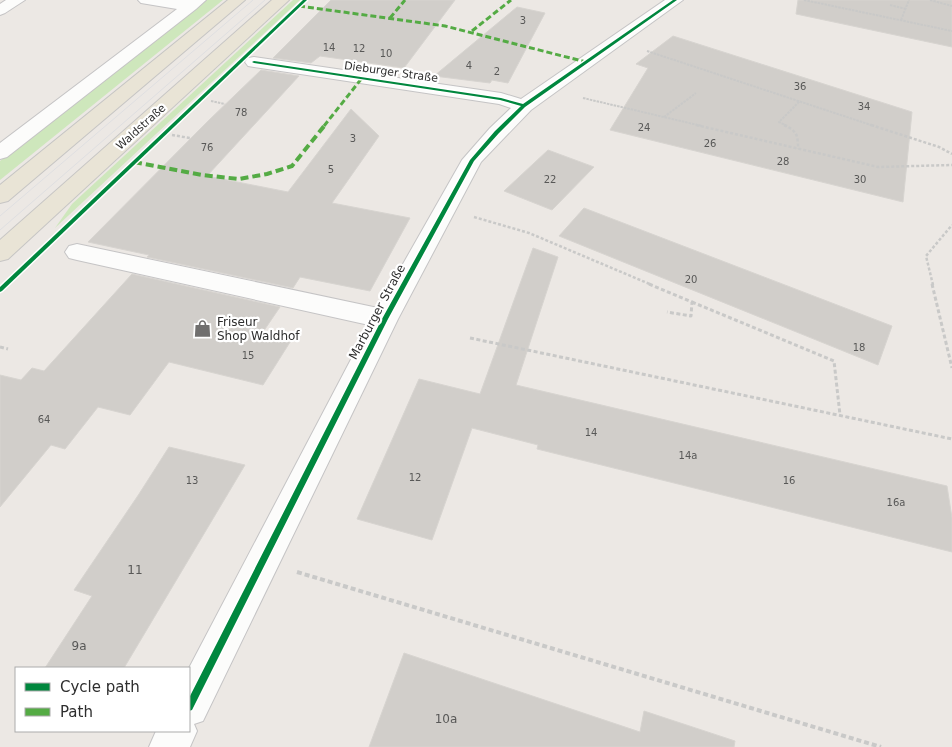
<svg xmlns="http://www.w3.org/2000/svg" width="952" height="747" font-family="'DejaVu Sans',sans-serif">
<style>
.green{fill:#cee7bc}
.building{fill:#d1ceca;stroke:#d7d4d0}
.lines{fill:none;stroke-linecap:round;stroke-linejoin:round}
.minor-casing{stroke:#c5c4c5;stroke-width:2}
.major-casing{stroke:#c6c5c4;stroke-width:2}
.path-far3{stroke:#c9c9c8;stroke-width:2;stroke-dasharray:2.5 1;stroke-linecap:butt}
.path-far2{stroke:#c9c9c8;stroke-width:2.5;stroke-dasharray:3 2;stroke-linecap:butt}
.path-far1{stroke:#c9c9c8;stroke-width:3;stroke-dasharray:4 2.5;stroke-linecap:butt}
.path{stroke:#c9c9c8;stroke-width:4;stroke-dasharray:5 3;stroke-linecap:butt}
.minor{fill:#fcfcfb;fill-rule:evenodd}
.major{fill:#e9e4d6;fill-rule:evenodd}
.tram{stroke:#dfdfe1;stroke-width:1}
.quiet-far1{stroke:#54ab44;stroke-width:3;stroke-dasharray:6 3;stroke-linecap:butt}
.quiet{stroke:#54ab44;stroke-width:4;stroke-dasharray:8 4;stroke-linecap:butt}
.cycleway-casing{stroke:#fff;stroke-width:3}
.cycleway{fill:#00873e;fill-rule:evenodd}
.labels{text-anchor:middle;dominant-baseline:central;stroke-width:4.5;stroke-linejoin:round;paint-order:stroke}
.number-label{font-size:10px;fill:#585857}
.far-street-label{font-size:11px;fill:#2e2e2e;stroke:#fff}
.street-label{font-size:12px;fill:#2e2e2e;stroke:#fff}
.poi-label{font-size:12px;fill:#2e2e2e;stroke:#fff;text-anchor:start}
.near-number-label{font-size:12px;fill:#585857}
</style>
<rect width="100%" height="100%" fill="#ece8e4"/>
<g class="green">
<polygon points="206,0 223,0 0,180 0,161"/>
<polygon points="293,0 300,0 55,228 72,204"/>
</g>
<g class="building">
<polygon points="331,0 455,0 404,68 320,56 311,63 273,58"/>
<polygon points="798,0 952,0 952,47 796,14"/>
<polygon points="517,7 545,13 508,83 492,80 490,83 434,76"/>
<polygon points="673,36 912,112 903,202 610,130 648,68 636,64"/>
<polygon points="261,70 299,76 207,176 288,192 351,109 379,136 332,203 410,218 370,291 300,277 293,288 147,257 149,255 88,242 208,121"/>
<polygon points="548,150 594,167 552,210 504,191"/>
<polygon points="584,208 892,326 878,365 559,236"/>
<polygon points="533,248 558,257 516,385 947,486 952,518 952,552 537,449 538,445 472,428 432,540 357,519 419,379 480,394"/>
<polygon points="132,274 280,307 263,332 292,339 263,385 169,362 130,415 98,407 65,449 51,445 0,507 0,375 21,380 32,368 44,371"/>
<polygon points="169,447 245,465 124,668 45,668 92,596 74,590 139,494"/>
<polygon points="404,653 640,732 644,711 735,741 734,747 369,747"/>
</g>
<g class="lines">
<defs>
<g id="minor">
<polygon points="6,0 25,0 5,13 0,15 0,4"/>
<polygon points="138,0 206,0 196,9 7,157 0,159 0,143 177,9 141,3"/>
<polygon points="665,0 683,0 531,110 481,162 398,319 203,721 194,724 197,731 190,747 149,747 156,731 189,731 189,668 369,325 77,260 69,258 65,252 69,246 77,244 378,308 462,160 490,128 511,108 499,104 254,67 248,66 245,62 248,58 254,57 501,93 521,99"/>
</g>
<g id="major">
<polygon points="228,0 245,0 8,201 0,203 0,185"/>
<polygon points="272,0 289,0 8,259 0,261 0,240"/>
</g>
</defs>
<use href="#minor" class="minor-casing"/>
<use href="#major" class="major-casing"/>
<g class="path-far3">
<polyline points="804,0 952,31"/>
<polyline points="930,0 952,6"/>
<polyline points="890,5 906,9"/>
<polyline points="901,20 909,0"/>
<polyline points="647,51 874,126"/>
<polyline points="583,98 702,126"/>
<polyline points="211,101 225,104"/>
<polyline points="664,117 696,93"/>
<polyline points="787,126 779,122 800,101"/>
</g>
<g class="path-far2">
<polyline points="696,125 878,167 952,165"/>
<path d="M784,125C797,131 798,135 798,149"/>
<polyline points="871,125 939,147 952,154"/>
<polyline points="172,135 190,138"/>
<polyline points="474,217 529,233 652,285"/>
<polyline points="933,285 926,256 952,225"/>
</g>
<g class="path-far1">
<polyline points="649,284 692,302 691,316 667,312"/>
<polyline points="932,284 952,368"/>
<polyline points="692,302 834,361 840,415"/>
<polyline points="470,338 952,439"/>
<polyline points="0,347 8,349"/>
</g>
<polyline class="path" points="297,572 881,747"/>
<use href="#minor" class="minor"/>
<use href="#major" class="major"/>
<g class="tram">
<polyline points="0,216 253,0"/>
<polyline points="0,230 265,0"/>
</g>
<g class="quiet-far1">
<polyline points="299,6 445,26 586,62"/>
<polyline points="390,18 405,0"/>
<polyline points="472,31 511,0"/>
<polyline points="324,126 362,78"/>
</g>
<polyline class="quiet" points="134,162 202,175 239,179 267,174 292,166 325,125"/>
<defs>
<g id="cycleway">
<polygon points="303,0 307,0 2,291 0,292 0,287"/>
<polygon points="673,0 677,0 525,107 499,133 474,161 388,319 192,710 189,711 189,698 382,319 470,160 495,131 521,106 500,100 254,63 252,62 254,61 501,98 523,104"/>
</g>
</defs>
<use href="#cycleway" class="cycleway-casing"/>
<use href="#cycleway" class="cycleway"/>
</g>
<defs>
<symbol id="shop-bare" viewBox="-9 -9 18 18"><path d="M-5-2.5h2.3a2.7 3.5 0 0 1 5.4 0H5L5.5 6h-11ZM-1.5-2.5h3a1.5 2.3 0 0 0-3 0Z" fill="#706f6e" stroke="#fff" stroke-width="2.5" paint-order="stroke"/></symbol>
</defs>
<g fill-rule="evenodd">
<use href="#shop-bare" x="190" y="316" width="25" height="25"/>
</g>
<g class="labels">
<g class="number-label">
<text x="523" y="20">3</text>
<text x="329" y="47">14</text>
<text x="359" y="48">12</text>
<text x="386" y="53">10</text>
<text x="469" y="65">4</text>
<text x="497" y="71">2</text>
<text x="800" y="86">36</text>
<text x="864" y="106">34</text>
<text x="241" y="112">78</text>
<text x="644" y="127">24</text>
<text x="353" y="138">3</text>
<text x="710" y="143">26</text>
<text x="207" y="147">76</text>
<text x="783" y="161">28</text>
<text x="331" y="169">5</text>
<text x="550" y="179">22</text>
<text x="860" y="179">30</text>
<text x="691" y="279">20</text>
<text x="859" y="347">18</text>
<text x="248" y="355">15</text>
<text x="44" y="419">64</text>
<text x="591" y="432">14</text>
<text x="688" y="455">14a</text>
<text x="415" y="477">12</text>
<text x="192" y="480">13</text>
<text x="789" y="480">16</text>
<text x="896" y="502">16a</text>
</g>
<g class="far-street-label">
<text transform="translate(391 72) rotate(8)">Dieburger Straße</text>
<text transform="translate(141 127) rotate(-42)">Waldstraße</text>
</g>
<g class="street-label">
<text transform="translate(377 312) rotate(-62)">Marburger Straße</text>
</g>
<g class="poi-label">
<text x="217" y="322">Friseur<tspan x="217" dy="14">Shop Waldhof</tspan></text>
</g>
<g class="near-number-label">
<text x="135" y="570">11</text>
<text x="79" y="646">9a</text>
<text x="446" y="719">10a</text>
</g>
</g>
<rect x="15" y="667" width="175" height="65" fill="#ffffff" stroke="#ababab"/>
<rect x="25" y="683" width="25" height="8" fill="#00873e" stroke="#ababab"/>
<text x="60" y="692" font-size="15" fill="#2e2e2e">Cycle path</text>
<rect x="25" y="708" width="25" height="8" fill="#54ab44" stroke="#ababab"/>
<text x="60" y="717" font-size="15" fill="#2e2e2e">Path</text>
</svg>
